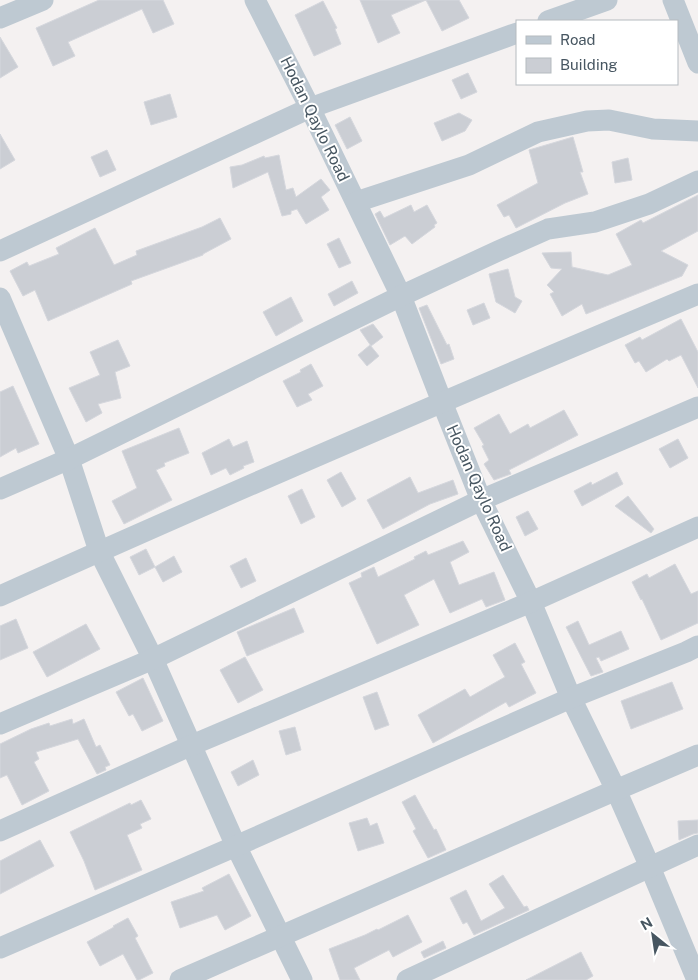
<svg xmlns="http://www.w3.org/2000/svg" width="698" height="980" font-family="'Public Sans',sans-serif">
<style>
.building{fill:#cbced4;stroke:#d5d7dd}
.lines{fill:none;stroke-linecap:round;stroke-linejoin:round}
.minor{stroke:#bec9d2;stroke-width:21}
.labels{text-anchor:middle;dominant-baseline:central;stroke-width:4;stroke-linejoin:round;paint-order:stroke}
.street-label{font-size:16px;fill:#475661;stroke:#fff}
</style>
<rect width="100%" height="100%" fill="#f4f1f1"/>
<g class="building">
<polygon points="99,0 163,0 174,24 153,33 142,9 68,42 75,56 53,66 36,28"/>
<polygon points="360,0 459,0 469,18 442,31 426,0 391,15 400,33 378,43"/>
<polygon points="323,1 337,28 335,29 341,44 314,56 295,15"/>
<polygon points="0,37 18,67 0,78"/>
<polygon points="468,73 477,92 461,99 452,80"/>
<polygon points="170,94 177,117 151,125 144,102"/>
<polygon points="459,113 472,120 465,131 442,141 434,123"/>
<polygon points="350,117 362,141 347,149 335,125"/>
<polygon points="0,134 15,160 0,169"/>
<polygon points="573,137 583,172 580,172 588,194 565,203 516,228 509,215 504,217 497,205 538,183 529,150"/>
<polygon points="107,150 116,170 100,177 91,157"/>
<polygon points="279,155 286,190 293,188 296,197 321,179 330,190 321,197 329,210 306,224 297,209 291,211 291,214 282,216 268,172 233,188 230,167 242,165 264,156 265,158"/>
<polygon points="628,158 632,180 615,183 612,162"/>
<polygon points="698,195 698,231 661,251 688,265 682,276 586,314 582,304 562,316 550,294 554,292 547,285 562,269 551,268 542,253 571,252 572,267 608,275 632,265 616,234 641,220 643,223"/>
<polygon points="411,205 414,212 427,205 437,223 434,225 435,227 412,244 405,236 390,245 375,214 380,211 384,218"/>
<polygon points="220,218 231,239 203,254 203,255 131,281 132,284 48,321 35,290 23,296 10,271 27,262 29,266 59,254 56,248 95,228 114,265 137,255 136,251 202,227"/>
<polygon points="339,238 351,263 339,268 327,244"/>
<polygon points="508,269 515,297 522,301 515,313 496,302 489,274"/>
<polygon points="352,281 358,293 334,306 328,294"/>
<polygon points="291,297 303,321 276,336 263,312"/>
<polygon points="484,303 490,318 473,325 467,310"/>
<polygon points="427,305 447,345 449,344 454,359 441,364 419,308"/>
<polygon points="681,319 698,352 698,388 681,355 669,361 667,359 646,372 639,361 635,363 625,345 640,337 642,340"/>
<polygon points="373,324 383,337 371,346 360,330"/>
<polygon points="118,340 130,366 115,372 121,398 98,404 102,413 86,422 69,388 100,375 90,352"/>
<polygon points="370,345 379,356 367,366 358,355"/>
<polygon points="311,364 323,386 308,394 312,400 297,407 283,381 301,372 300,370"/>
<polygon points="13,386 39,444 18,453 16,448 0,457 0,392"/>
<polygon points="564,410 578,435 509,470 511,474 494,480 484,464 489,460 482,446 484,445 474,428 499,414 510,434 528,424 530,428"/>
<polygon points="179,428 189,453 164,463 165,466 156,470 172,500 124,524 112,501 137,488 122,451"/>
<polygon points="229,439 233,447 247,441 254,462 243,466 244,468 230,475 226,468 211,475 202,453"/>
<polygon points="678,439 688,458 670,468 659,449"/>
<polygon points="341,472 356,499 342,507 327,480"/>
<polygon points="617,472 623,484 582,506 574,491 591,482 592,485"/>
<polygon points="410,477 418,493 453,480 458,494 430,504 383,529 367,500"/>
<polygon points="302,489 315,517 301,524 288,496"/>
<polygon points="628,496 654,529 651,533 615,506"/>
<polygon points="528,511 538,529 525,536 516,517"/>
<polygon points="463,541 469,552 450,562 459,585 494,572 505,600 486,607 482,599 450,613 434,579 404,595 419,625 377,644 349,583 362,577 361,573 374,567 378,577 415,559 414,557 426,551 428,555"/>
<polygon points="146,549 155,567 174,556 182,572 163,582 155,567 139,575 130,557"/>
<polygon points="246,558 256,581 241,588 230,566"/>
<polygon points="675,564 691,594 698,591 698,623 661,640 642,599 641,600 632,582 647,574 649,578"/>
<polygon points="294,608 304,632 247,656 237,632"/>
<polygon points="16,619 28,648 0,660 0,626"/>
<polygon points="578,621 589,645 621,631 629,649 601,661 599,657 596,658 603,672 591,676 566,627"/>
<polygon points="86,624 100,649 47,677 33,652"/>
<polygon points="515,643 525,662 521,664 536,693 509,707 506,702 433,743 418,715 465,689 470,697 505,677 493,655"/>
<polygon points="245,657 263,690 238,703 220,670"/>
<polygon points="143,678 163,721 142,731 133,714 129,716 116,692"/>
<polygon points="672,682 683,709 631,729 621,701"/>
<polygon points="377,692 389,725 375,730 363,697"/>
<polygon points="72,719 73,724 84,719 96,747 100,745 110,765 105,767 106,770 97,774 78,739 36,752 39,759 34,762 49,791 22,805 7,775 0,778 0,744 31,729 49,723 50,726"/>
<polygon points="295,727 301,750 286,755 279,731"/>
<polygon points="253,760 259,775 238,786 231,772"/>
<polygon points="415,795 434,830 436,829 446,850 428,858 413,831 416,829 402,802"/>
<polygon points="141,800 151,819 140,824 142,828 127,835 142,870 95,890 84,861 70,832 130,803 131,805"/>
<polygon points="367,818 370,826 377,823 384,843 358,851 349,823"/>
<polygon points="698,820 698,833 693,834 679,840 678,821"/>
<polygon points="40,840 54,866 0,894 0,861"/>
<polygon points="229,874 251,916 225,930 217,915 180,928 171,902 204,891 202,888"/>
<polygon points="503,875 524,907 527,906 529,910 474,935 467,922 463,924 450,898 466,890 481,921 505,908 489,884"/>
<polygon points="408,915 422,942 393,957 389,950 354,968 360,980 340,980 329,949 365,935 377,929 378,930"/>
<polygon points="128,918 138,936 135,938 153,973 139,980 137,980 123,954 100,966 87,942 114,927 113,926"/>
<polygon points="443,941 446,948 424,958 421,952"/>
<polygon points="581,952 593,976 586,980 526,980"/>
</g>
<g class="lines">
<g class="minor">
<polyline points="255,0 310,108 401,296 442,402 481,500 531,602 571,698 616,790 650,867 697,980"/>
<polyline points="673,0 698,63"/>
<polyline points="0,18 43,0"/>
<polyline points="548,21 607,0"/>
<polyline points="356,202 469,165 538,132 587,121 609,120 653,129 698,131"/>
<polyline points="0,251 310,108 517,33"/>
<polyline points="0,298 69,459 99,551 153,659 236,846 302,980"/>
<polyline points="0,489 69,459 401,296 498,251 548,229 595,222 649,204 698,181"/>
<path d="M0,596C231,492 464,392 698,294"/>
<polyline points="0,724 153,659 481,500 698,407"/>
<polyline points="0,831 192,745 531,602 698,527"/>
<polyline points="0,948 236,846 571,698 686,652 698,646"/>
<polyline points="180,980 616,790 698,755"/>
<polyline points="407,980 650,867 698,845"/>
</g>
</g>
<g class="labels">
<g class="street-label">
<text transform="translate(315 119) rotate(64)">Hodan Qaylo Road</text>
<text transform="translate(479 488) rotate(66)">Hodan Qaylo Road</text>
</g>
</g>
<rect x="516" y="20" width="162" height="65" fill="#ffffff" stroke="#b5bbc0"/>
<rect x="526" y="36" width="25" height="8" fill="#bec9d2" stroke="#b5bbc0"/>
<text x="560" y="45" font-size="15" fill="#475661">Road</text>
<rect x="526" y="58" width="25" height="15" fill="#cbced4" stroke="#b5bbc0"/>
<text x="560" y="70" font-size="15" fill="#475661">Building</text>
<g transform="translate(653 935) rotate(330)" stroke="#ffffff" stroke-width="4" paint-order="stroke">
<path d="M0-4L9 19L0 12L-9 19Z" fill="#475661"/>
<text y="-8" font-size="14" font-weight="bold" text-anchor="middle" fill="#475661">N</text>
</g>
</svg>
